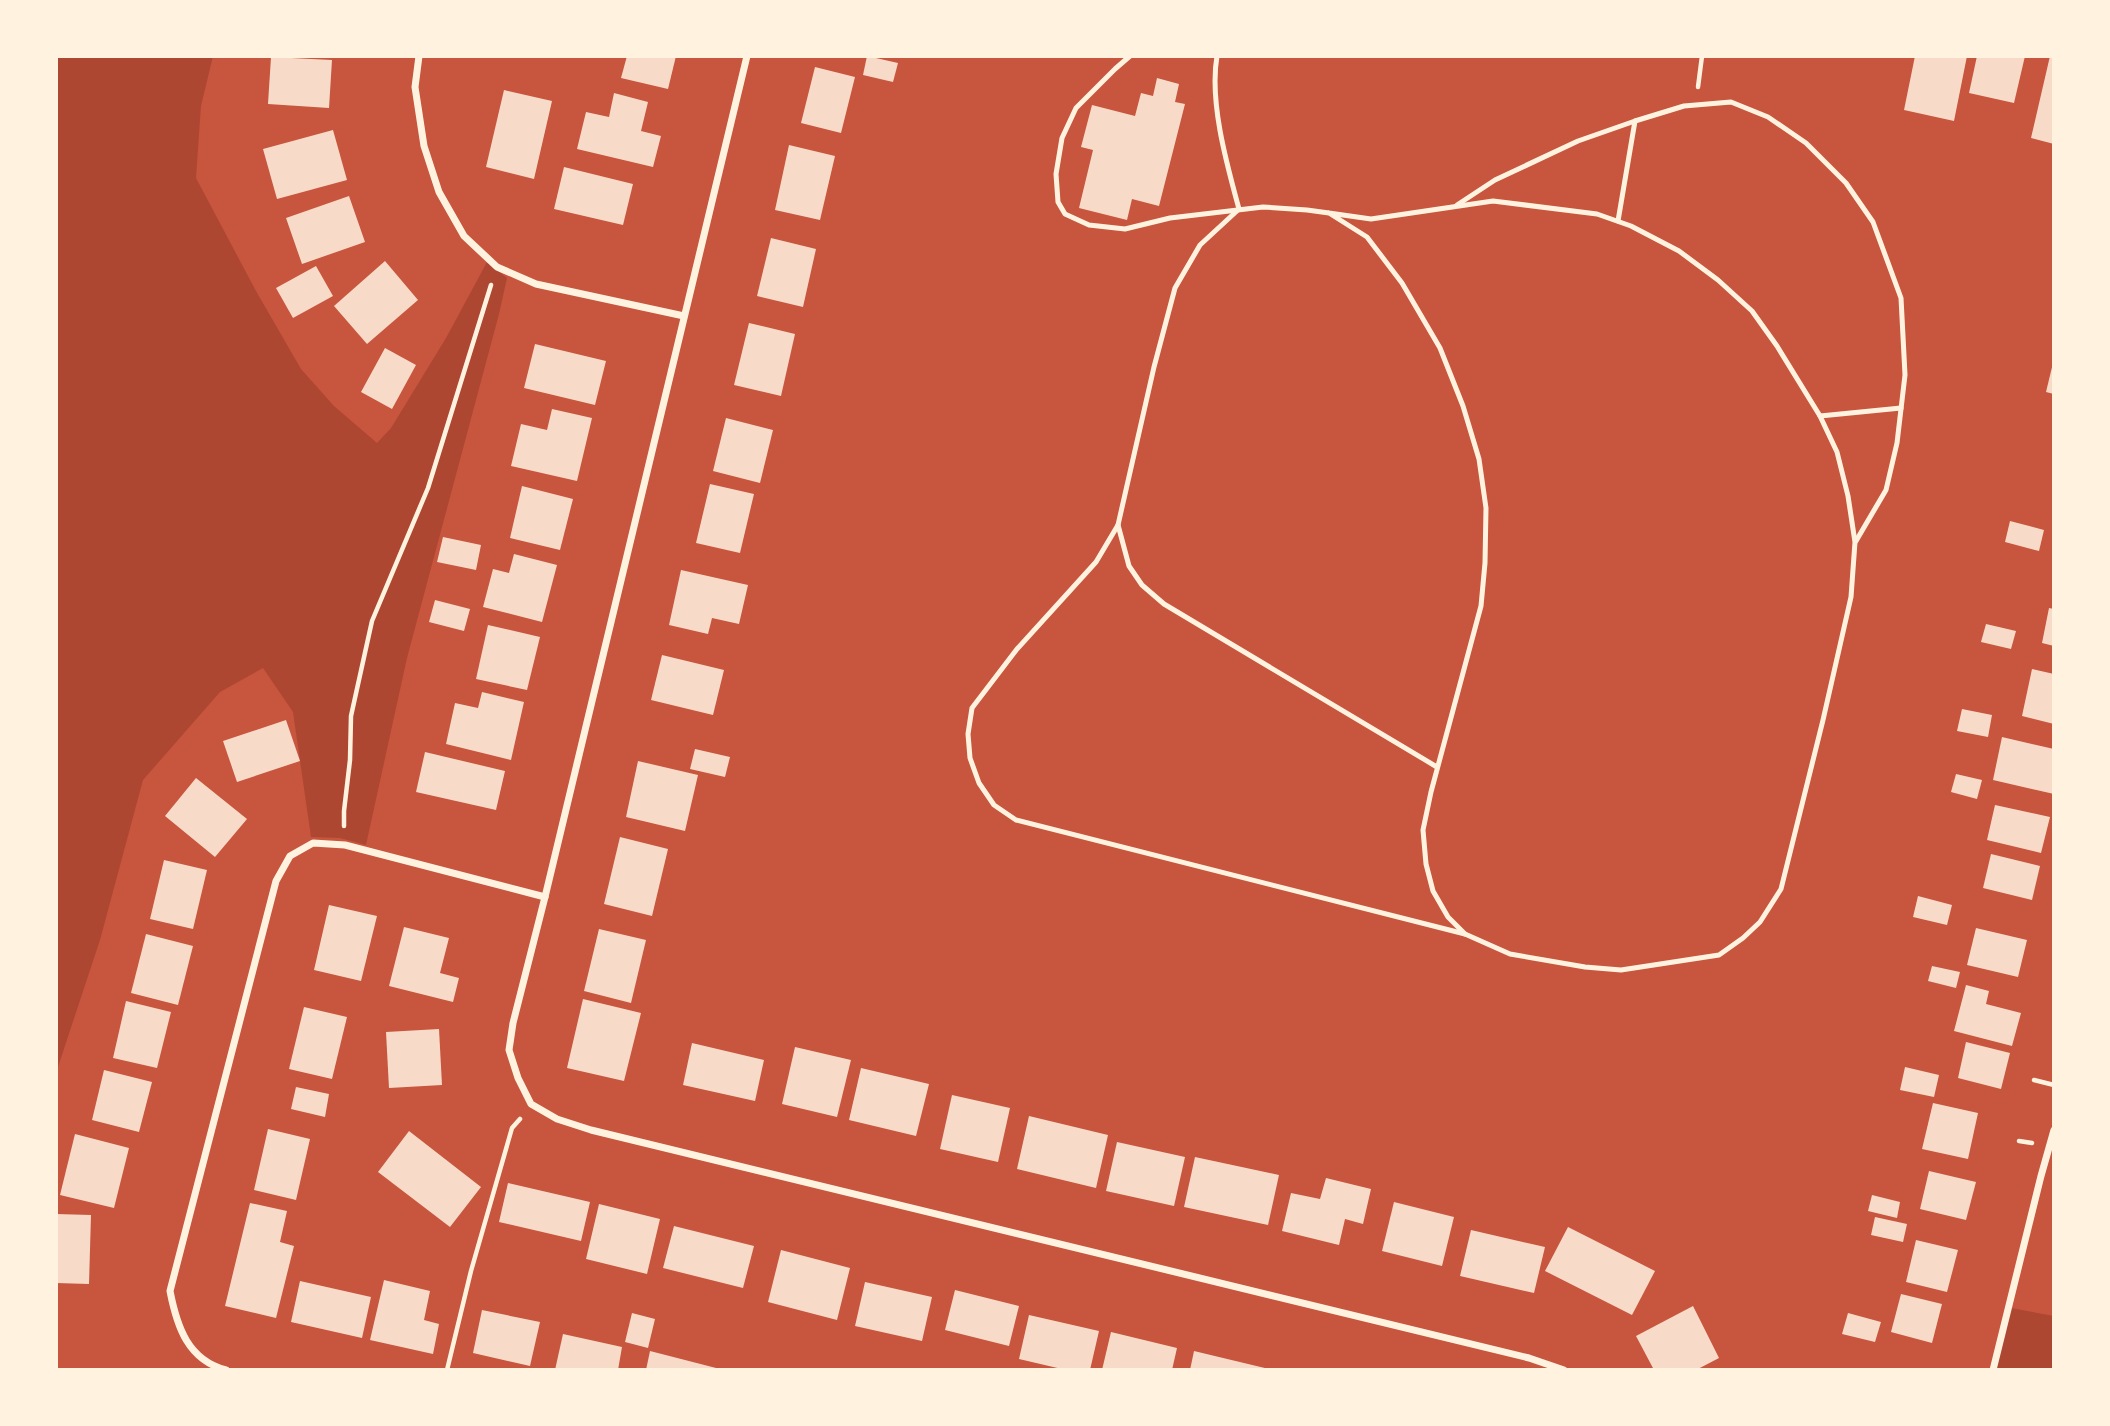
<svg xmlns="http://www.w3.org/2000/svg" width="2110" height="1426" font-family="'PT Serif',serif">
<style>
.green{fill:#ae4732}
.building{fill:#f7dbc8}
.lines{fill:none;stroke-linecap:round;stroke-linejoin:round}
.path{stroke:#fff3e0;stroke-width:4.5}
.service{stroke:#fff3e0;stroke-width:5}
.minor{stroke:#fff3e0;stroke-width:7}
</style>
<rect width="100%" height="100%" fill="#c8553d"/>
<g class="green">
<polygon points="56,56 90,56 92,58 105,56 213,56 201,106 196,178 256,291 301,369 334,406 377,443 391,428 446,338 487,262 507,278 499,314 407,658 366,845 340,838 311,837 293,712 263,668 220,692 143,780 100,940 56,1073"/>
<polygon points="2006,1307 2054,1316 2054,1370 1991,1370"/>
</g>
<g class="building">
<polygon points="627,56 676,56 668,89 621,78"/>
<polygon points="867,56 898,63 893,82 863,75"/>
<polygon points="1915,56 1967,56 1954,121 1904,110"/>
<polygon points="1977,56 2025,56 2014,103 1969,93"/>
<polygon points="2050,56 2054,56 2054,144 2031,138"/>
<polygon points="271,57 332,60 329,108 268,104"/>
<polygon points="815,67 855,77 841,133 801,123"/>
<polygon points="1157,78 1179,84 1175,102 1185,104 1159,206 1132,199 1127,220 1079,208 1093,150 1081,147 1092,105 1135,116 1141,93 1153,96"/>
<polygon points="504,90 552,101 534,179 486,167"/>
<polygon points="614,93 648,102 641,131 661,136 653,167 577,149 586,112 609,117"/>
<polygon points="333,130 347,180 277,199 263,149"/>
<polygon points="789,145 835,156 820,220 775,210"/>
<polygon points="564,167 633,184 623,225 554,209"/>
<polygon points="349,196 365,242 302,264 286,218"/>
<polygon points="771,238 816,249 803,307 757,296"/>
<polygon points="385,261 418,300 367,344 334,306"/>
<polygon points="316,266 333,296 293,318 276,288"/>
<polygon points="749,323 795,334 781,396 734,385"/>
<polygon points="535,344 606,361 595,405 524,388"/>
<polygon points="385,348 416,365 392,409 361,392"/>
<polygon points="2053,363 2054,363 2054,394 2046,392"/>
<polygon points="552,409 592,418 577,481 511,466 521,424 547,430"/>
<polygon points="726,418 773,430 760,483 713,471"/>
<polygon points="710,484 754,494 740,553 696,543"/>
<polygon points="522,486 573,499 560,550 510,538"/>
<polygon points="2010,521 2044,530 2039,551 2005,542"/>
<polygon points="443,537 481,545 476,570 437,562"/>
<polygon points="514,554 557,565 542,622 483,607 493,569 509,573"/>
<polygon points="681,570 748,585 739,624 712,618 708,634 669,625"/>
<polygon points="435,600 470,609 464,631 429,622"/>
<polygon points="2049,608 2054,609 2054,646 2042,643"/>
<polygon points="1986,624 2016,631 2011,649 1981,642"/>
<polygon points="488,625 540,637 527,690 476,679"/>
<polygon points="662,655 724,670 713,715 651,700"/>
<polygon points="2032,669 2054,674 2054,724 2022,716"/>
<polygon points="482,692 524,702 511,760 446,744 455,703 478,708"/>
<polygon points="1962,709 1992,715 1988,737 1957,731"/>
<polygon points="286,720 300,761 237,782 223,741"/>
<polygon points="2002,737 2054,749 2054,794 1993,780"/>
<polygon points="695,749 730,757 725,777 690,769"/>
<polygon points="425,752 505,771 496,810 416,792"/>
<polygon points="638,761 698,775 685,831 626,817"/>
<polygon points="1956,774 1982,780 1977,799 1951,792"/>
<polygon points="196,778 247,819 215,857 165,816"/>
<polygon points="1995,805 2050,817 2041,853 1987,840"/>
<polygon points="620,837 668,849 652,916 604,904"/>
<polygon points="1991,854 2040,866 2032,900 1983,888"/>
<polygon points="164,860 207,870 193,929 150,919"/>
<polygon points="1918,896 1952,905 1947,925 1913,917"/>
<polygon points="329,905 377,916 361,981 314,970"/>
<polygon points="404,927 449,938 440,973 459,978 453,1002 389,986"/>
<polygon points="1976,928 2027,940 2018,977 1967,965"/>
<polygon points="599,929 646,940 631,1003 584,991"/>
<polygon points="146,934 193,946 178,1005 131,993"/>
<polygon points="1932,966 1960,972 1956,988 1928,981"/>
<polygon points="1966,985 1989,991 1986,1004 2021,1013 2012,1046 1954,1031"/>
<polygon points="583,999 641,1013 624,1081 567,1068"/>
<polygon points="126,1001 171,1012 157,1068 113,1058"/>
<polygon points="304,1007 347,1017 332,1079 289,1069"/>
<polygon points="439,1029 442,1085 389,1088 386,1032"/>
<polygon points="1966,1042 2010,1053 2001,1089 1958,1078"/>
<polygon points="692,1043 764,1060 755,1101 683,1085"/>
<polygon points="795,1047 851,1060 837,1117 782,1104"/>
<polygon points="1905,1067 1939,1075 1934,1097 1900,1090"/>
<polygon points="861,1068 929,1084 916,1136 849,1120"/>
<polygon points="104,1070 152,1082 139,1132 92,1120"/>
<polygon points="296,1087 329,1094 325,1117 291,1109"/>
<polygon points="952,1095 1010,1108 998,1162 940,1149"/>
<polygon points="1933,1103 1978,1113 1968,1159 1922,1149"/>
<polygon points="1029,1116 1108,1135 1096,1188 1017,1169"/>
<polygon points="268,1129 310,1139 296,1200 254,1190"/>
<polygon points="409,1131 481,1187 450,1227 378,1172"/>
<polygon points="75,1134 129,1148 114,1208 60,1195"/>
<polygon points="1117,1142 1185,1157 1174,1206 1106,1191"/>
<polygon points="1195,1157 1279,1175 1268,1225 1184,1207"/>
<polygon points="1929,1171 1976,1182 1966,1220 1920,1209"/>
<polygon points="1326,1178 1371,1189 1363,1224 1345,1219 1339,1245 1282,1231 1291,1193 1320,1199"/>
<polygon points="508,1183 590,1202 581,1241 499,1222"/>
<polygon points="1872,1195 1900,1202 1897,1218 1868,1211"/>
<polygon points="1394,1202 1454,1217 1442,1266 1382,1251"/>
<polygon points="250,1203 287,1211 280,1242 294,1246 276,1318 225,1306"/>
<polygon points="599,1204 660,1219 647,1274 586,1259"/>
<polygon points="56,1214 91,1215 89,1284 56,1283"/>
<polygon points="1875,1217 1907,1224 1903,1242 1871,1235"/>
<polygon points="674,1226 754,1246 743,1288 663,1268"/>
<polygon points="1568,1227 1655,1271 1632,1315 1545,1271"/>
<polygon points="1471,1230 1545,1247 1534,1293 1460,1276"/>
<polygon points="1916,1240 1958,1250 1947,1292 1906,1282"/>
<polygon points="781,1250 850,1268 837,1320 768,1302"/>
<polygon points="384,1280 430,1291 424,1320 439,1324 433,1354 370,1340"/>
<polygon points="300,1281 371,1297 362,1338 291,1322"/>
<polygon points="865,1282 932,1297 922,1341 855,1326"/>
<polygon points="955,1290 1019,1306 1009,1346 945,1330"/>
<polygon points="1901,1294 1942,1304 1932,1343 1891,1332"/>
<polygon points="1693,1306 1719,1358 1696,1370 1654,1370 1636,1336"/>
<polygon points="482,1310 540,1322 530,1366 473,1353"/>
<polygon points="632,1313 655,1319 648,1348 625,1342"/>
<polygon points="1848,1313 1881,1322 1875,1342 1842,1334"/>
<polygon points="1029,1315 1099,1331 1090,1370 1066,1370 1019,1359"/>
<polygon points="1111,1332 1177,1348 1172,1370 1102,1370"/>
<polygon points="563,1334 622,1347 618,1370 555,1370"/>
<polygon points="650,1351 720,1369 720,1370 646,1370"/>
<polygon points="1194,1351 1269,1369 1269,1370 1190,1370"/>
</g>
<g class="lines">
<g class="path">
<polyline points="1698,87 1702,56"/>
<polyline points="344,826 344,811 350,760 351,716 372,621 428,488 491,285"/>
<polyline points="2034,1080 2054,1085"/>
<polyline points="2019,1141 2032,1143"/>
<polyline points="447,1370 471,1271 512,1128 520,1119"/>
</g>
<g class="service">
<polyline points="1130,56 1115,69 1076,108 1062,138 1056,174 1058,202 1065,214 1089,225 1125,229 1170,218 1263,207 1307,210 1329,213 1371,219 1493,201 1597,214 1631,226 1679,251 1718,280 1752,311 1777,346 1820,416 1837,452 1848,496 1855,542 1851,597 1823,720 1781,889 1760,922 1743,938 1719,955 1621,970 1585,967 1510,954 1465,934 1448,917 1433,891 1426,864 1423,830 1431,792 1481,606 1485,563 1486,508 1479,459 1463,406 1440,348 1402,283 1367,237 1329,213"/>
<path d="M1217,56C1209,102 1227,165 1239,209L1200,245L1175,288L1154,367L1118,525L1129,566L1142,585L1164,604L1437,767"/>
<polyline points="1457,205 1495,180 1578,141 1635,121 1684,106 1731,102 1768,117 1806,143 1846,183 1873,222 1901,298 1905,375 1897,443 1886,490 1856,541"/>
<polyline points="1618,221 1635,121"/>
<polyline points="1820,416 1901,408"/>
<polyline points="1118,525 1096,562 1017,649 972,708 968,734 970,758 979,783 994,805 1016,820 1465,934"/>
</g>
<g class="minor">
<polyline points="419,56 415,87 424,146 439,192 464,236 497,267 536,284 684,316"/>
<polyline points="747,56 545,897 513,1023 509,1050 518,1078 531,1104 557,1119 591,1130 1529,1358 1564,1370"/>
<path d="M226,1370C188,1360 177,1327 170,1291L276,881L290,856L313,843L345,845L545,897"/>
<polyline points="1993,1370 2041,1176 2054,1130"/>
</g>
</g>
<rect width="2110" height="1426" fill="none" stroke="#fff3e0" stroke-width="116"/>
</svg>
